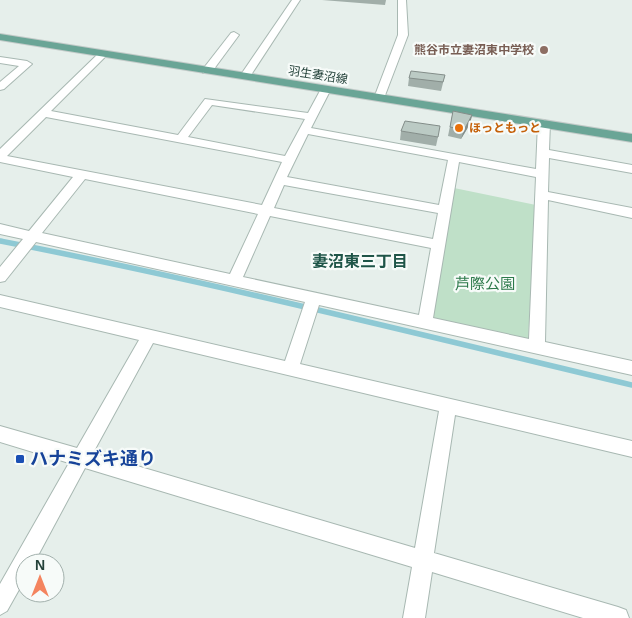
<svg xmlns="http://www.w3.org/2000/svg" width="632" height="618" font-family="Arial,'Noto Sans JP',sans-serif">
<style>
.green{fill:#bfe0c8}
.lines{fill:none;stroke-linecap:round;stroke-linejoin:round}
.stream-far1{stroke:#8ec9d4;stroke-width:4.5}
.stream{stroke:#8ec9d4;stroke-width:5.5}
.minor-casing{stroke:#a8b8b2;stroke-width:2}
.major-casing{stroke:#c2cac8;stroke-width:2}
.minor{fill:#fff;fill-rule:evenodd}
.major{fill:#6aa596;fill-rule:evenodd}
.wall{fill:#a1aea9}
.shaded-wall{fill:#838d89}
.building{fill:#bbcac4;stroke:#838d89}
.education-dot{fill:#8d6e63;stroke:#f7fbf9;stroke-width:2}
.food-dot{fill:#e8710a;stroke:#f7fbf9;stroke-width:2}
.transit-dot{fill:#1a4fb4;stroke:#f7fbf9;stroke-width:2}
.labels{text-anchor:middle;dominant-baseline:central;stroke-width:4.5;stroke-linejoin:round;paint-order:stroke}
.far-education-label{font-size:12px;font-weight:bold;fill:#785e54;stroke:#f7fbf9;text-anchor:end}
.far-street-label{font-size:12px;fill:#24423a;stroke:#f7fbf9}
.far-food-label{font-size:12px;font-weight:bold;fill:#c56008;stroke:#f7fbf9;text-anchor:start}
.park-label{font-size:15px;fill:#2d7a4b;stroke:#f7fbf9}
.neighbourhood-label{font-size:16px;font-weight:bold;fill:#1f5548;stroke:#f7fbf9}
.near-transit-label{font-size:18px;font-weight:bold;fill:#164399;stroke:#f7fbf9;text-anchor:start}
</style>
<rect width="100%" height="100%" fill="#e6efeb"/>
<polygon class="green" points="454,188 536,205 528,340 433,319"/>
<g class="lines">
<polyline class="stream-far1" points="0,241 2,241"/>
<path class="stream" d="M0,241C212,282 422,335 632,385"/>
<defs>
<g id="minor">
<polygon points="292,0 300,0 249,78 241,78 240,76"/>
<polygon points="398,0 406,0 408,35 384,98 379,101 374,98 398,35"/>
<polygon points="234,32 239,35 211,73 203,73 203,69 231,33"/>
<path d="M103,51L108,54L51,111L178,135L205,99L308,113L321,89L326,86L331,89L311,128L536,169L538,123L544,120L550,123L549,150L632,165V173L549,158L548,192L632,208V218L548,200L545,342L632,361V375L319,305L300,364L632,441V457L455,415L434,553L618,607L626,610L629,618H583L432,572L425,618H403L412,567L85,468L34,563H25V579L7,611L0,615V584L69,463L0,442V426L77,448L139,340L0,307V295L285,361L305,302L36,242L5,281L0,282V267L23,239L0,234V224L29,231L73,177L0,162V149L100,52ZM212,105L305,119L285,156L188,137ZM46,117L282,162L262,205L7,156ZM308,134L448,160L439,205L287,177ZM459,162L536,177L529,339L433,318ZM85,179L258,214L230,274L42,233ZM284,185L438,213L433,239L274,208ZM270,216L431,248L419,315L243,277ZM153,343L439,411L415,548L93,453Z"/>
<polygon points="0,57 27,61 32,64 4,89 0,90 0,82 19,66 0,63"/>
</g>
<polygon id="major" points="0,34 632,134 632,142 0,40"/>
</defs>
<use href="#minor" class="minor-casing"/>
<use href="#major" class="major-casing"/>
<use href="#minor" class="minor"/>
<use href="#major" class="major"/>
</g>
<g class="wall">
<polygon points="322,0 386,0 385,5"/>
<polygon points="445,75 441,91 408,86 409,78"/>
<polygon points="453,111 472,115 470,124 461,139 448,136"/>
<polygon points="401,131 438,137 436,146 400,140"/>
</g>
<polygon class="shaded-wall" points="472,115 470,124 461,139 464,130"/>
<g class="building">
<polygon points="411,71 445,75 443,82 409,78"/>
<polygon points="453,111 472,115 464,130 450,127"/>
<polygon points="405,121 440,126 438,137 401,131"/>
</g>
<circle class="education-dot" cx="544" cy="50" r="5"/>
<circle class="food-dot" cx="459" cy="128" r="5"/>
<rect class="transit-dot" x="15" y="454" width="10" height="10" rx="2.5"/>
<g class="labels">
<g class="far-education-label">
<text x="534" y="50">熊谷市立妻沼東中学校</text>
</g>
<g class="far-street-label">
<text transform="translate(318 75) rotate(9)">羽生妻沼線</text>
</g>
<g class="far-food-label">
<text x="469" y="128">ほっともっと</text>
</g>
<g class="park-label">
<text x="485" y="283">芦際公園</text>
</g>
<g class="neighbourhood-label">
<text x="360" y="261">妻沼東三丁目</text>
</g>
<g class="near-transit-label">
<text x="30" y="459">ハナミズキ通り</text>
</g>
</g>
<g transform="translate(40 578)"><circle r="24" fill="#f7fbf9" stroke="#a3b1ad"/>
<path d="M0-4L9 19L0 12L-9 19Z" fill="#f4845f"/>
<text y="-8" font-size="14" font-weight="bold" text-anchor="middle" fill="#24423a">N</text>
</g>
</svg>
